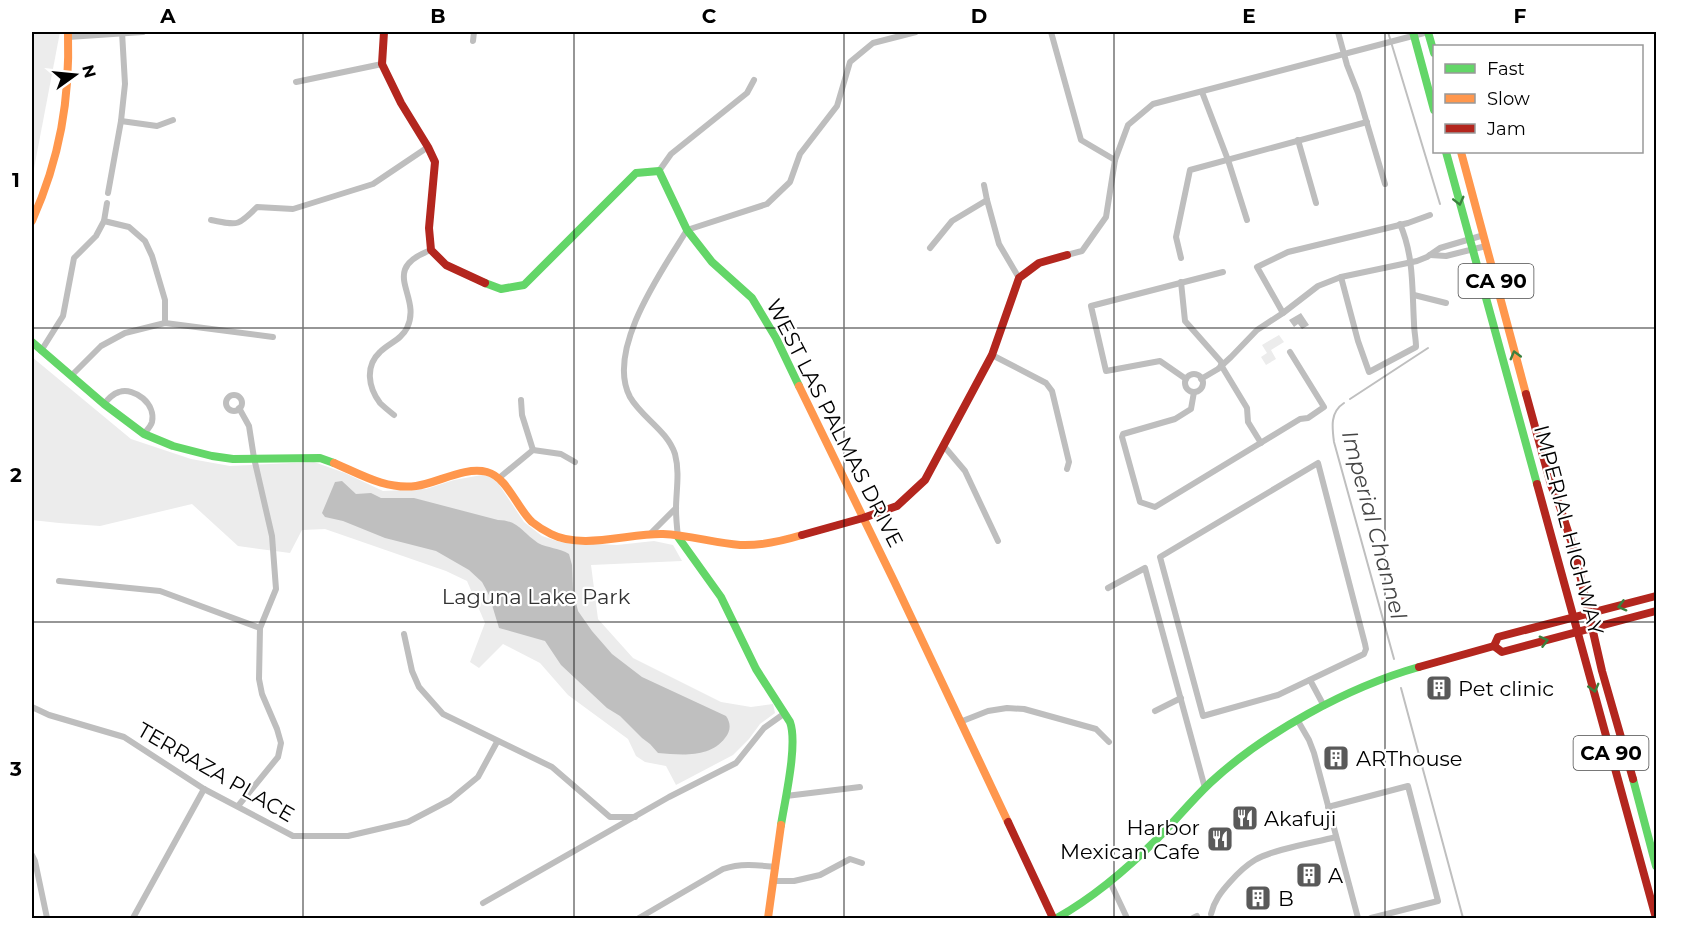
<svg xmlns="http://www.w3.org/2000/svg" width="1688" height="950" font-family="Montserrat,sans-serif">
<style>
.green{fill:#ececec}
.water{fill:#bfbfbf}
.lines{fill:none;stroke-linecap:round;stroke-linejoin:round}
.stream{stroke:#bfbfbf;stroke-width:2}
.street{stroke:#bebebe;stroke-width:6}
.fast{stroke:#63d668;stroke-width:8}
.slow{stroke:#ff974d;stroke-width:8}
.jam{stroke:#b3261e;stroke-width:8}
.oneway{stroke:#3b803e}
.grid{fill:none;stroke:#000;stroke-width:1.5;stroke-opacity:0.55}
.labels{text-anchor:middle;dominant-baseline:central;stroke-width:4.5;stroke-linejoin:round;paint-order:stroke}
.shield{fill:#fff;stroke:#4c4c4c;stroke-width:1.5}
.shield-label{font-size:20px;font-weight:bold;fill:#000}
.street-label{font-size:21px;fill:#000;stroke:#fff}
.park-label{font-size:21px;fill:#333;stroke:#fff}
.poi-label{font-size:21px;fill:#000;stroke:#fff;text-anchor:start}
.water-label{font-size:22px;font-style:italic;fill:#444;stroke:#fff}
.neatline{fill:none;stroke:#000;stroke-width:2}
.grid-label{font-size:20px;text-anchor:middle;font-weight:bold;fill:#000}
</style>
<rect width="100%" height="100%" fill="#fff"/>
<g class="green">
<polygon points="32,32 60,32 32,179"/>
<polygon points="1279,335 1284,342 1271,350 1276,359 1266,365 1261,357 1267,353 1262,345"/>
<polygon points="32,357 131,439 191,459 230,466 314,462 345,473 383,491 426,489 454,480 482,475 490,477 498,483 524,522 542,536 560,542 617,545 654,541 673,545 682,561 591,565 598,619 633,658 721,702 751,707 773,704 775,713 760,724 749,739 733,755 676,785 666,766 645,762 636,756 628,739 568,695 540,663 503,644 479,668 470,662 485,623 467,581 446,571 325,529 302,530 290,553 238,546 192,504 100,526 59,523 32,520"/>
</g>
<g class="water">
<polygon points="1301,313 1309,325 1302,329 1298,324 1294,327 1289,320"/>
<path d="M342,481L356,494L371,493L381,498H414L498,520C518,520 523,533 538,543C547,548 560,548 569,554L572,565L573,590L578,611L592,631L612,654L642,677L726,716C731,723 731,731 725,738C710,758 682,755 658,753L650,744L642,738L620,716L607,708L561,665L545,641L499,628L489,595L482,582L469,570L436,551L385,538L343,521L325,517L322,513L335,482Z"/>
</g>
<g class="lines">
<g class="stream">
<polyline points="1388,32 1440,204"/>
<polyline points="1350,399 1428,348"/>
<path d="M1344,403C1330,412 1332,427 1334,442L1394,659"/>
<polyline points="1401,688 1463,918"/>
</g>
<g class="street">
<polyline points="1051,32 1081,140 1115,160"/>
<polyline points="1338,32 1347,65 1358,93 1385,184"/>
<polyline points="68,37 143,32"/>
<polyline points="473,41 474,32"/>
<polyline points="296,82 382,64"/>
<polyline points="1202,92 1228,160 1247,220"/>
<polyline points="121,121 157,126 173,120"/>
<polyline points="1298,140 1316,203"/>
<polyline points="659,171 671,154 747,93 754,80"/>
<polyline points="984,185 987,200"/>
<polyline points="108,193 121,121 125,84 122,32"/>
<path d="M211,220C238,225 237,227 257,207L293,209L373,184L428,147"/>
<polyline points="104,221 129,227 145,241 152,256 165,300 165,323"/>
<polyline points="930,248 952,221 987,200 999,244 1019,278"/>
<polyline points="1067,255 1082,251 1106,217 1115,160 1128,125 1153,104 1428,32"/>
<polyline points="1430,255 1446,256 1486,246"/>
<polyline points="1181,258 1176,237 1190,170 1367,122"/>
<path d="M1341,277L1358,341L1369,372L1416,347C1416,339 1414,331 1414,323C1412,289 1414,256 1400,224"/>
<polyline points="1181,282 1185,321 1223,364"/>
<polyline points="1414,295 1446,303"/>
<polyline points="1283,313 1257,267 1288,252 1408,223 1430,215"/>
<polyline points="41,351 63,316 74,258 96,236 104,221 107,203"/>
<polyline points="992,355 1046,383 1052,391 1069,462 1067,469"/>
<polyline points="1221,365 1247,408 1248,422 1261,443"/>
<circle cx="1194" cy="383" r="9"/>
<polyline points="71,376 101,346 125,333 165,323 273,337"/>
<polyline points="1186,379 1160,361 1106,371 1091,306 1223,272"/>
<polyline points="1201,379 1218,369 1231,357 1257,330 1283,313 1318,286 1341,277 1417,261 1427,257 1440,248 1484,235"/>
<polyline points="1194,392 1191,409 1175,419 1123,434 1122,437 1140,502 1155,507 1300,419 1308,418 1324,407 1290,352"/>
<circle cx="234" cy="403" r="8"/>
<polyline points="521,400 522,415 533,450"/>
<path d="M104,404C108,399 112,394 119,392C135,387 156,404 152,422C151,426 147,430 144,434"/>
<path d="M394,415C389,411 384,407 380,403C368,387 365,366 380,352C389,343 401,340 407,328C423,295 377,270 431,250"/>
<polyline points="943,445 965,471 998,541"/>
<polygon points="1318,463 1365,644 1366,649 1364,654 1278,695 1203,716 1160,557"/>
<polyline points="499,478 533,450 561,454 575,462"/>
<polyline points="649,535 676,508"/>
<path d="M678,537C677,528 676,518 676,509C676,491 680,473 675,454C667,430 642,418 630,397C605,350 663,269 687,230L767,204L790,182L800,154L837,106L850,62L873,43L916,32"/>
<polyline points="59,581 160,591 260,628"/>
<polyline points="1108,588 1145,568 1205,788"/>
<polyline points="404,634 412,671 419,687 443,714 552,767 610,817 635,817"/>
<polyline points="1310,680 1324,706"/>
<polyline points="32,707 49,715 124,737 204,789 293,836 348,836 408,822 450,800 478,777 497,742"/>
<polyline points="1155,711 1181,698"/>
<polyline points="1298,721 1309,740 1314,753 1358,918"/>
<polyline points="960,722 988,711 1007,708 1024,709 1096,729 1109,742"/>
<polyline points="786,796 860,787"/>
<polyline points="238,806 278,757 281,743 277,729 262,694 259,679 260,628 276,589 272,536 254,458 249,426 239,408"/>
<polyline points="1328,807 1408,786 1438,901 1371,918"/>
<polyline points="32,855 35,861 47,918"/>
<polyline points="774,881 794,881 820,875 850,859 862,863"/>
<polyline points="1110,882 1127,918"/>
<polyline points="483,903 669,797 736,763 764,728 785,713"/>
<path d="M1211,914C1214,901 1221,892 1230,882C1237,874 1245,866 1255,860C1274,849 1313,843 1336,837"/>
<polyline points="133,918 204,789"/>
<path d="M639,918L723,869C741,863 757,865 776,867"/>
<polyline points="1193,918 1197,916"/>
</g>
<g class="fast">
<polyline points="1413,32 1434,110"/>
<polyline points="1428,32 1434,53"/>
<polyline points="1446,152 1537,484"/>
<polyline points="485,283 501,289 524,285 636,173 659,171 687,230 712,262 752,298 776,338 799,386"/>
<polyline points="32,342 104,404 144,434 173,446 212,456 233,459 320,458 334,463"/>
<path d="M678,537L721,597L756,669L790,722C798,744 785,800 781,825"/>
<polyline points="1633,779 1656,866"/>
<path d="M1057,918C1094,897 1127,869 1157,839C1175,821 1191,801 1210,783C1264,733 1348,687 1419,667"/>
</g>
<g class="slow">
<polyline points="1461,152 1526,394"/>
<path d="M32,221C60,158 70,100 68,32"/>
<polyline points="799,386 895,583 1008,822"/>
<path d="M334,463C360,474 386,490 416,486C438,483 465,466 487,472C507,477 517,508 532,522C537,526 545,531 551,534C582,550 630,533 663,534C689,535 714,543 740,545C761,546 782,541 802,535"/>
<polyline points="768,918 781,825"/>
</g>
<g class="jam">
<polyline points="384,32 382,64 401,103 428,147 435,162 429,228 431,250 446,265 485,283"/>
<polyline points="1526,394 1551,485 1560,507 1575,553 1602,671 1633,779"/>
<polyline points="1537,484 1656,918"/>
<polyline points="802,535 863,518 897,506 925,480 992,355 1019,278 1039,263 1067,255"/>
<polyline points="1494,646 1498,637 1656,596"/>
<polyline points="1419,667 1494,646 1502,652 1656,611"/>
<polyline points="1008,822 1053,918"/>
</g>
</g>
<defs><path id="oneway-chevron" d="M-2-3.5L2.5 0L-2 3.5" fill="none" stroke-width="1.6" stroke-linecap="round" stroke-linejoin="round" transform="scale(1.5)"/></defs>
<g class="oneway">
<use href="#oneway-chevron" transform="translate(1459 201) rotate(76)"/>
<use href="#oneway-chevron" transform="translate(1515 355) rotate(-105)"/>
<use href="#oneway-chevron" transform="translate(1622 606) rotate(165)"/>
<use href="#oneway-chevron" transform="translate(1544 641) rotate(-15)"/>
<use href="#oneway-chevron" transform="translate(1594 688) rotate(75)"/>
</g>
<path class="grid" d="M303,32V918M574,32V918M844,32V918M1114,32V918M1385,32V918M32,328H1656M32,622H1656"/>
<defs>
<symbol id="building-square" viewBox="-11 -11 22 22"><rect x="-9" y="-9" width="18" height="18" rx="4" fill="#595959" stroke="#fff"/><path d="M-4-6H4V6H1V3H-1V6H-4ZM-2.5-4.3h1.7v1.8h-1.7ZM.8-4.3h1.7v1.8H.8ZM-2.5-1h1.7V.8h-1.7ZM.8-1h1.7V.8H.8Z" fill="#fff"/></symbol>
<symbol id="restaurant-square" viewBox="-11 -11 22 22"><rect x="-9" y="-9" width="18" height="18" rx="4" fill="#595959" stroke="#fff"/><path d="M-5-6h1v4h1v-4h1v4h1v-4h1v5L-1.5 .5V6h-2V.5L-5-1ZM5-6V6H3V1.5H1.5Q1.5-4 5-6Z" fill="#fff"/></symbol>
</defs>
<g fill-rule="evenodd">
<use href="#building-square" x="1424" y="673" width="30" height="30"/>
<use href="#building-square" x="1321" y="743" width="30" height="30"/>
<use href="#restaurant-square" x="1230" y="803" width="30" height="30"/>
<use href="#restaurant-square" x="1205" y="824" width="30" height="30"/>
<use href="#building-square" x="1294" y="860" width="30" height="30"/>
<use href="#building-square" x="1243" y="883" width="30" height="30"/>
</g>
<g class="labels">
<g class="shield">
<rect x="1458.5" y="264" width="75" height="34" rx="4.5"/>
<rect x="1573.5" y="736" width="75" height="34" rx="4.5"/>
</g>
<g class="shield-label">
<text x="1496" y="281">CA 90</text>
<text x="1611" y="753">CA 90</text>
</g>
<g class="street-label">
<text transform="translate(835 423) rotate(63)">WEST LAS PALMAS DRIVE</text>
<text transform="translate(1569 530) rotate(75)">IMPERIAL HIGHWAY</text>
<text transform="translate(216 772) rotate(30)">TERRAZA PLACE</text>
</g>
<g class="park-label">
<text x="536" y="596">Laguna Lake Park</text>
</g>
<g class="poi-label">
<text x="1458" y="688">Pet clinic</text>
<text x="1356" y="758">ARThouse</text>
<text x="1264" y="818">Akafuji</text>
<text x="1200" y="827" text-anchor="end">Harbor<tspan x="1200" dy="24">Mexican Cafe</tspan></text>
<text x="1328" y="875">A</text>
<text x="1278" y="898">B</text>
</g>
<g class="water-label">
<text transform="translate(1374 525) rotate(75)">Imperial Channel</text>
</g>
</g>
<rect width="1688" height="950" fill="none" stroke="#ffffff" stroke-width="66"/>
<rect x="1433" y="45" width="210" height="108" fill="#ffffff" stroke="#999999" stroke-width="1.5"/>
<rect x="1445" y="64" width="30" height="9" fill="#63d668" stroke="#999999" stroke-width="1.5"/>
<text x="1487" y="75" font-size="18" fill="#000000">Fast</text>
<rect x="1445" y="94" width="30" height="9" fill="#ff974d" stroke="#999999" stroke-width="1.5"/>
<text x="1487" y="105" font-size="18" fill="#000000">Slow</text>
<rect x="1445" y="124" width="30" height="9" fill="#b3261e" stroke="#999999" stroke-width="1.5"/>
<text x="1487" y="135" font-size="18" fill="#000000">Jam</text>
<g transform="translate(75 75) rotate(75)" stroke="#ffffff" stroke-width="4.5" paint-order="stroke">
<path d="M0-4.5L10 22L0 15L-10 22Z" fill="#000000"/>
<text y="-9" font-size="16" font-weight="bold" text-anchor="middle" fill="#000000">N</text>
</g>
<rect x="33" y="33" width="1622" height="884" class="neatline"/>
<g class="grid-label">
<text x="168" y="23">A</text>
<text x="438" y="23">B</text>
<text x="709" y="23">C</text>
<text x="979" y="23">D</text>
<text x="1249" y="23">E</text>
<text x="1520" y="23">F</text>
<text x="16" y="187">1</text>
<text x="16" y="482">2</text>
<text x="16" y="776">3</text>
</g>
</svg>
